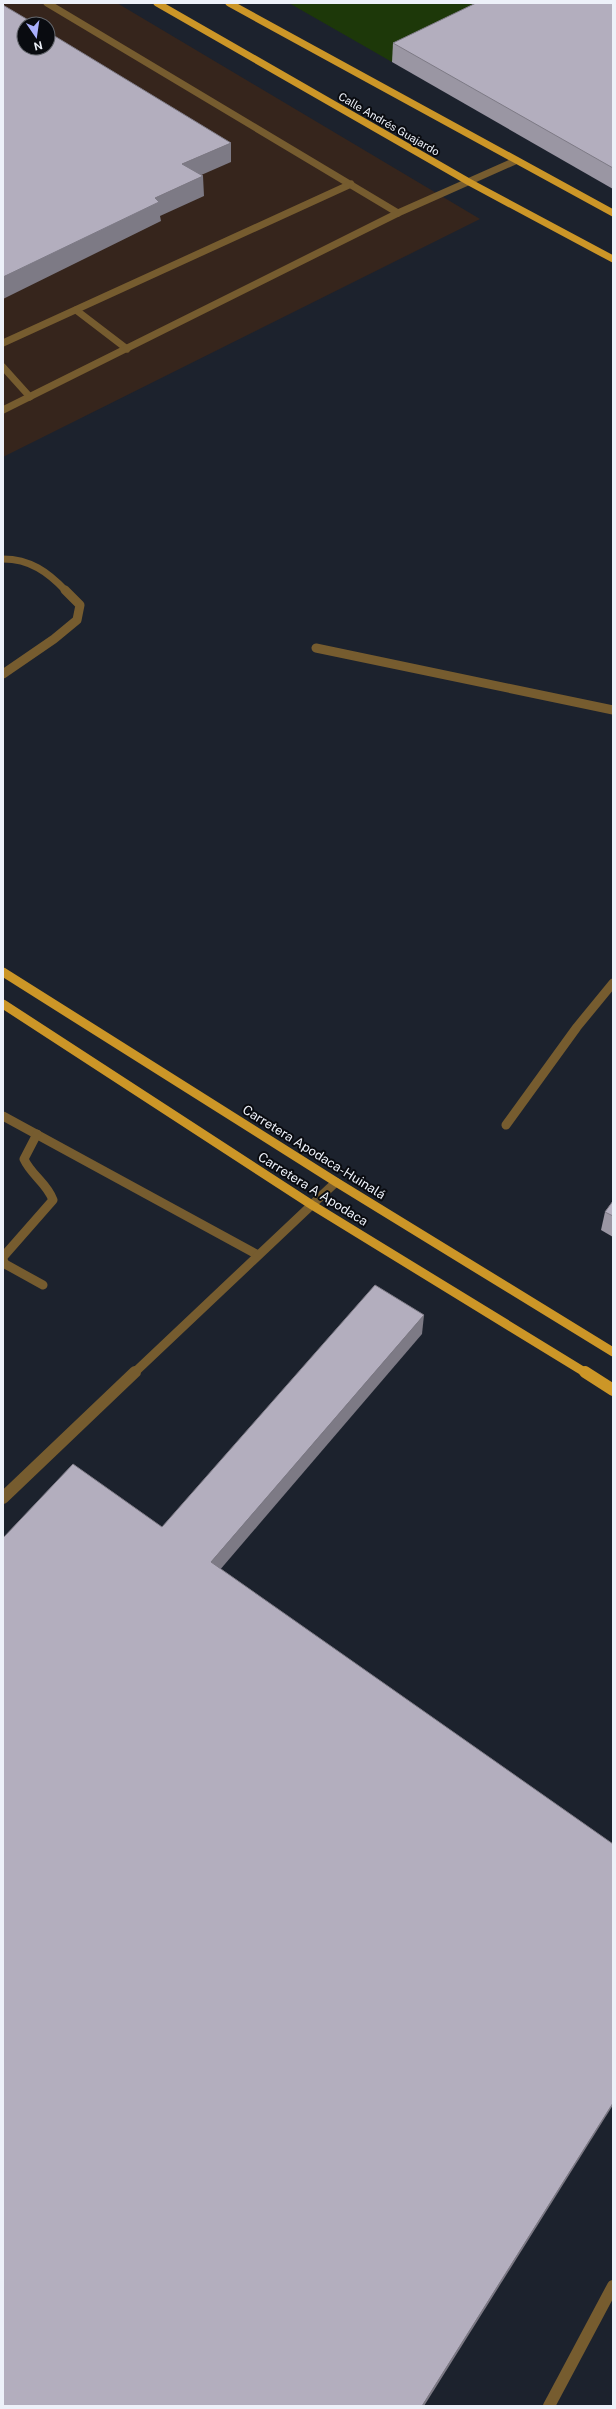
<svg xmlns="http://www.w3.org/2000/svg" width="616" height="2409" font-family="'Public Sans',sans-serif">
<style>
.industrial{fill:#36251c;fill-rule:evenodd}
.green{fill:#1d3809}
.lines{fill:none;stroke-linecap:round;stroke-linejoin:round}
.minor-far2{stroke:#765c2f;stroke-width:7}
.minor-far1{stroke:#765c2f;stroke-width:9}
.minor{stroke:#765c2f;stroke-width:12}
.major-far2{stroke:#cc9627;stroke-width:7}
.major-far1{stroke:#cc9627;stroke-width:9}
.major{stroke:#cc9627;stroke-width:12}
.wall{fill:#9a96a3}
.shaded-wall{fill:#7d7a85}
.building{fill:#b3aebe;stroke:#7d7a85}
.labels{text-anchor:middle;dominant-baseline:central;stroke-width:4;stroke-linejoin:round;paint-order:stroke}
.far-street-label{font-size:11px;fill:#edf1f9;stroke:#090b10}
.street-label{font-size:13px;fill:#edf1f9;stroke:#090b10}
</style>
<rect width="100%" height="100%" fill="#1c222d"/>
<path class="industrial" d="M3,3H117L480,219L3,457ZM24,24H48V48H24Z"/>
<polygon class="green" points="289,3 613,3 392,62"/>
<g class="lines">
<g class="minor-far2">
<polyline points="47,3 398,213"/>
<polyline points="76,310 127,349"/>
<polyline points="3,343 351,184"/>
<polyline points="3,367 30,397"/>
<polyline points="3,410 398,213 515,161"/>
<path d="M3,559C30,559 48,572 66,591"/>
</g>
<g class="minor-far1">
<polyline points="316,648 613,710"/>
<polyline points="3,674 54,639 77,620 80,605 65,590"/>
<polyline points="3,1116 258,1255"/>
<polyline points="506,1125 577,1027 613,983"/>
<path d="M3,1257L53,1200C47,1183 31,1175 24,1159L37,1134"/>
<polyline points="3,1260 5,1264 43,1285"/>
<polyline points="134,1373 336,1182"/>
</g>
<g class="minor">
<polyline points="3,1498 135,1372"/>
<polyline points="549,2406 613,2286"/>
</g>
<g class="major-far2">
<polyline points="157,3 469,182 613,259"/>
<polyline points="229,3 613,213"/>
</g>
<g class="major-far1">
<polyline points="3,972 336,1182 613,1352"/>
<polyline points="3,1004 312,1205 586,1373"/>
</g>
<polyline class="major" points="585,1372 613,1390"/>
</g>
<g class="wall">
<polygon points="613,3 613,189 392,62 393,43"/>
<polygon points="613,1201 613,1237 601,1230 605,1212"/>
</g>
<g class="shaded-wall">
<polygon points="231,143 231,162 183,183 182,164"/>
<polygon points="203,176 204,196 160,216 161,221 3,299 3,277 155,198"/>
<polygon points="424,1315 422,1334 213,1578 211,1562"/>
<polygon points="613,2103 613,2105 424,2406 422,2406"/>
</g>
<g class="building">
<polygon points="476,3 613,3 613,168 393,43"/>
<polygon points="3,5 35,24 24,24 24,48 48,48 48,32 231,143 182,164 203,176 155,198 159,202 3,277"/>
<polygon points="613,1201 613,1216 605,1212"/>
<polygon points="375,1285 424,1315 211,1562 613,1844 613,2103 422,2406 3,2406 3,1538 73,1464 162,1527"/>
</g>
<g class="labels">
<g class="far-street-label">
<text transform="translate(389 124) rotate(30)">Calle Andrés Guajardo</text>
</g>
<g class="street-label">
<text transform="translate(314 1152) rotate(32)">Carretera Apodaca-Huinalá</text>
<text transform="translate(313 1189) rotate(32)">Carretera A Apodaca</text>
</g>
</g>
<rect width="616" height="2409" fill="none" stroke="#edf1f9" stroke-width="8"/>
<g transform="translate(36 36) rotate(167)"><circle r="19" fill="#090b10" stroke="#64676d"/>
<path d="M0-3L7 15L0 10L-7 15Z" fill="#aab0fc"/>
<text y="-6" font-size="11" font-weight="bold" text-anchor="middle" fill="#edf1f9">N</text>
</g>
</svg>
